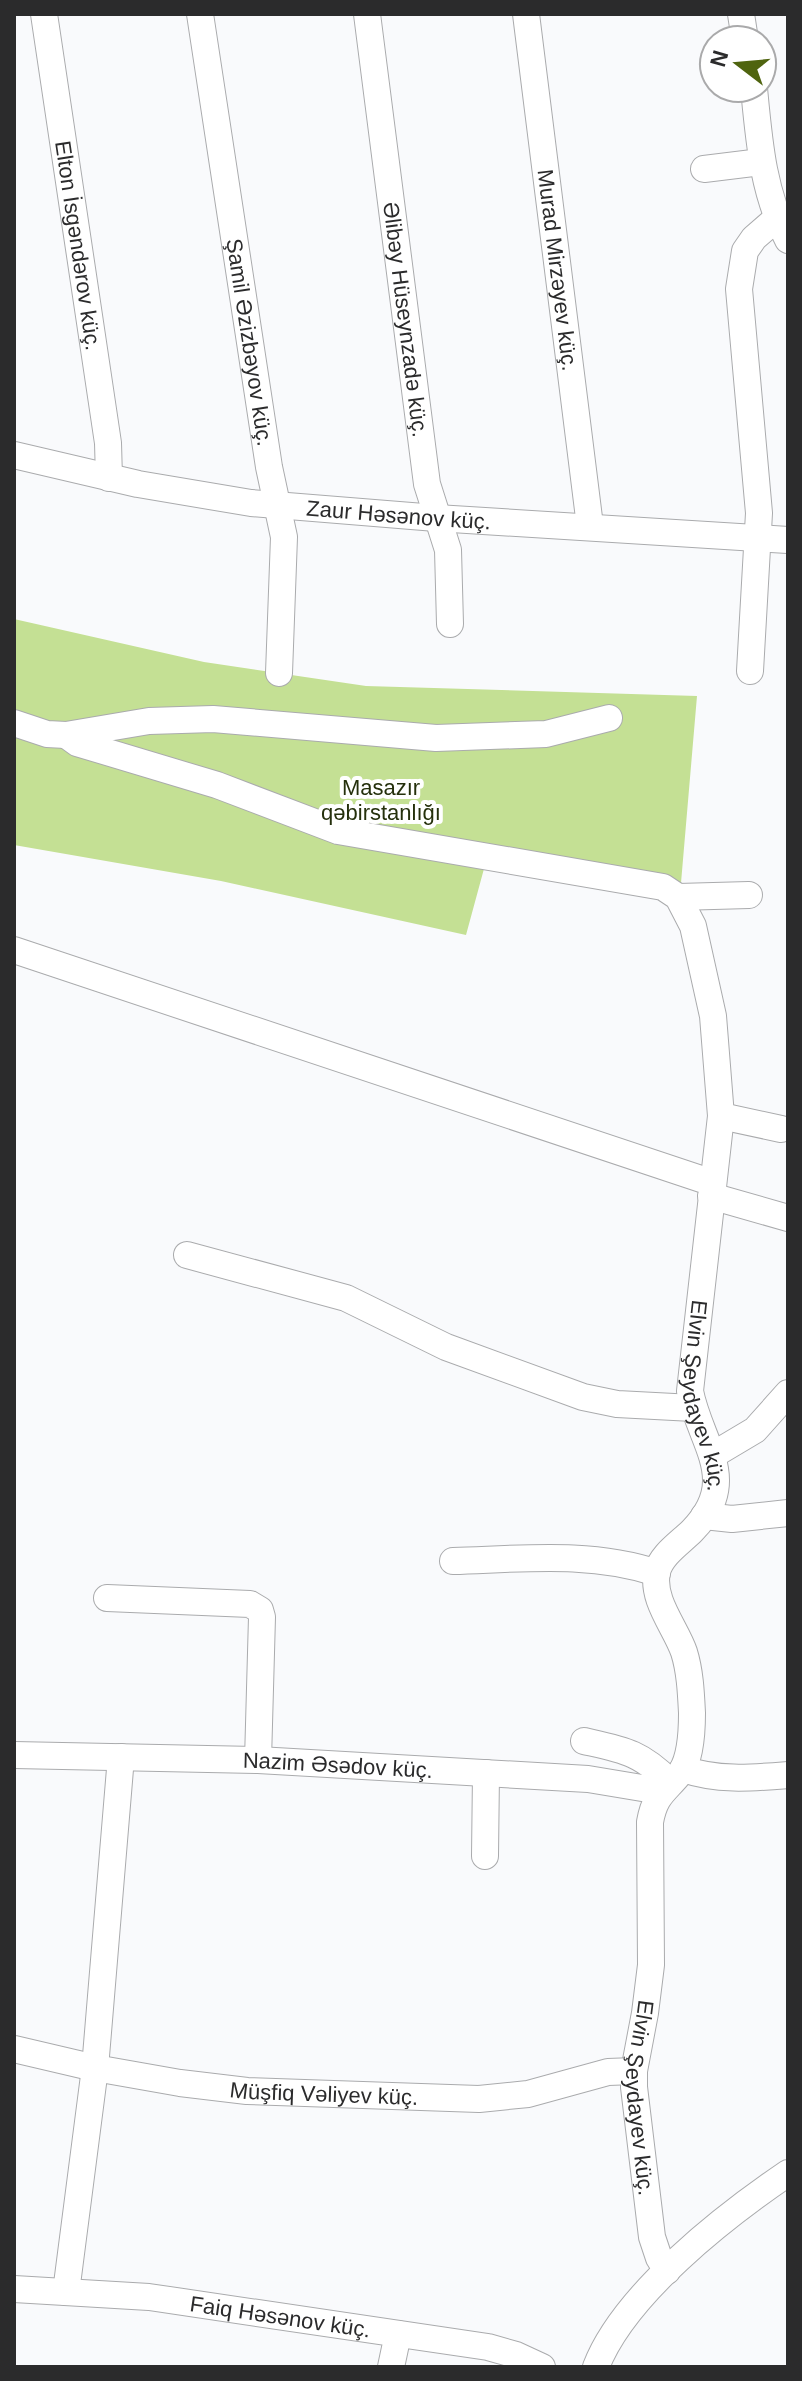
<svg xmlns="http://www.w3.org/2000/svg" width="802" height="2381" font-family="Arial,sans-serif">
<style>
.green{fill:#c4e094}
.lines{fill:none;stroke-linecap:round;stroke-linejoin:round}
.minor-casing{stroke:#aaabad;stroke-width:28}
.minor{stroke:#fff;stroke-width:26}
.labels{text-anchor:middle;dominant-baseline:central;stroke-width:8;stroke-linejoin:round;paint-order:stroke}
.street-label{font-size:22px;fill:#2b2b2c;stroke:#fff}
.park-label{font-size:22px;fill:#25300c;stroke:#fff}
</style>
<rect width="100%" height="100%" fill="#f9fafc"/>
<polygon class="green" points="14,619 204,662 366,686 697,696 681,883 488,854 466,935 221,881 14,845"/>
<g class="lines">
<defs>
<g id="minor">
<path id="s1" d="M44,14L108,443L109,478"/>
<path id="s2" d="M200,14L269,467L284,537L279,673"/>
<path id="s3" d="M367,14L427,484L448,550L450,624"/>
<path id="s4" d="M526,14L590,526"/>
<polyline points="741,14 745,40"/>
<path d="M754,88C759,141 763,193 788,240"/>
<polyline points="704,169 761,162"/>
<path id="s5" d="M14,455L138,484L251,503L436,518L788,540"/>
<polyline points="750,671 759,513 739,289 745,251 754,238 776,219"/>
<polyline points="14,723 47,734 66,735 149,721 213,719 436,738 546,734 609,718"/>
<path id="s6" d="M66,735L77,743L217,785L338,831L663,887L678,897L693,926L713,1016L721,1116L690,1391C700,1444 742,1480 692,1531C680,1543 661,1555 657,1572C651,1600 676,1628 684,1652C690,1671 691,1693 692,1713C692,1730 691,1757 681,1772C665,1792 655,1794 650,1822L651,1965L645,2013L634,2071V2087L652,2237L659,2258L667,2271"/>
<polyline points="678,897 749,895"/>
<polyline points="14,950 713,1183"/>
<polyline points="721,1116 781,1129"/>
<polyline points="711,1196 788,1218"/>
<polyline points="187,1255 346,1298 446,1347 583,1397 617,1404 693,1408"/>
<polyline points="713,1455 755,1430 788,1393"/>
<polyline points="704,1516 732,1519 788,1513"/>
<path d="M453,1561C522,1559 591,1551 657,1573"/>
<polyline points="107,1598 250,1604 260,1610 262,1617 258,1760"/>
<path d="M584,1741C624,1750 640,1752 670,1782"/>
<path id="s7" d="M14,1755L258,1760L588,1779L660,1791"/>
<path d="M683,1769C718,1781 751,1778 788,1775"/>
<polyline points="485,1856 486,1773"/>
<path id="s8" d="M14,2049L95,2068L180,2083L247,2091L479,2099L528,2094L608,2072L634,2071"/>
<path id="s9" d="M14,2289L149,2297L488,2347L516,2355L542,2367"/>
<polyline points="66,2292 95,2068 121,1757"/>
<polyline points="391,2367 398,2334"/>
<path d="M596,2367C624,2294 725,2216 788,2173"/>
</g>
</defs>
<use href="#minor" class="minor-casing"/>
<use href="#minor" class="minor"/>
</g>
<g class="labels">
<g class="street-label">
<text stroke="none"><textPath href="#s1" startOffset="234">Elton İsgəndərov küç.</textPath></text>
<text stroke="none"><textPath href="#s4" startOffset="258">Murad Mirzəyev küç.</textPath></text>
<text stroke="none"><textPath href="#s3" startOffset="308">Əlibəy Hüseynzadə küç.</textPath></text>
<text stroke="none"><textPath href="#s2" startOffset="332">Şamil Əzizbəyov küç.</textPath></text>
<text stroke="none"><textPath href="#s5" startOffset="390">Zaur Həsənov küç.</textPath></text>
<text stroke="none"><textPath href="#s6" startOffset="1146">Elvin Şeydayev küç.</textPath></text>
<text stroke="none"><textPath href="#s7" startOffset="324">Nazim Əsədov küç.</textPath></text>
<text stroke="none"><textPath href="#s8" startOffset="314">Müşfiq Vəliyev küç.</textPath></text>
<text stroke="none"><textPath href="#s6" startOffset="1890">Elvin Şeydayev küç.</textPath></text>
<text stroke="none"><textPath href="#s9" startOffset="268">Faiq Həsənov küç.</textPath></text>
</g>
<g class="park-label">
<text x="381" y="787">Masazır<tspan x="381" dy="25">qəbirstanlığı</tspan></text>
</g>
</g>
<rect width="802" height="2381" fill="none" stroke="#2b2b2c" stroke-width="32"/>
<g transform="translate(738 64) rotate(286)"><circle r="38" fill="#ffffff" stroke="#aaaaab" stroke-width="2"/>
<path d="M0-6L14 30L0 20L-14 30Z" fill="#4f640f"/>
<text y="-12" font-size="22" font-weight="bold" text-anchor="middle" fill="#2b2b2c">N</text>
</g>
</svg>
